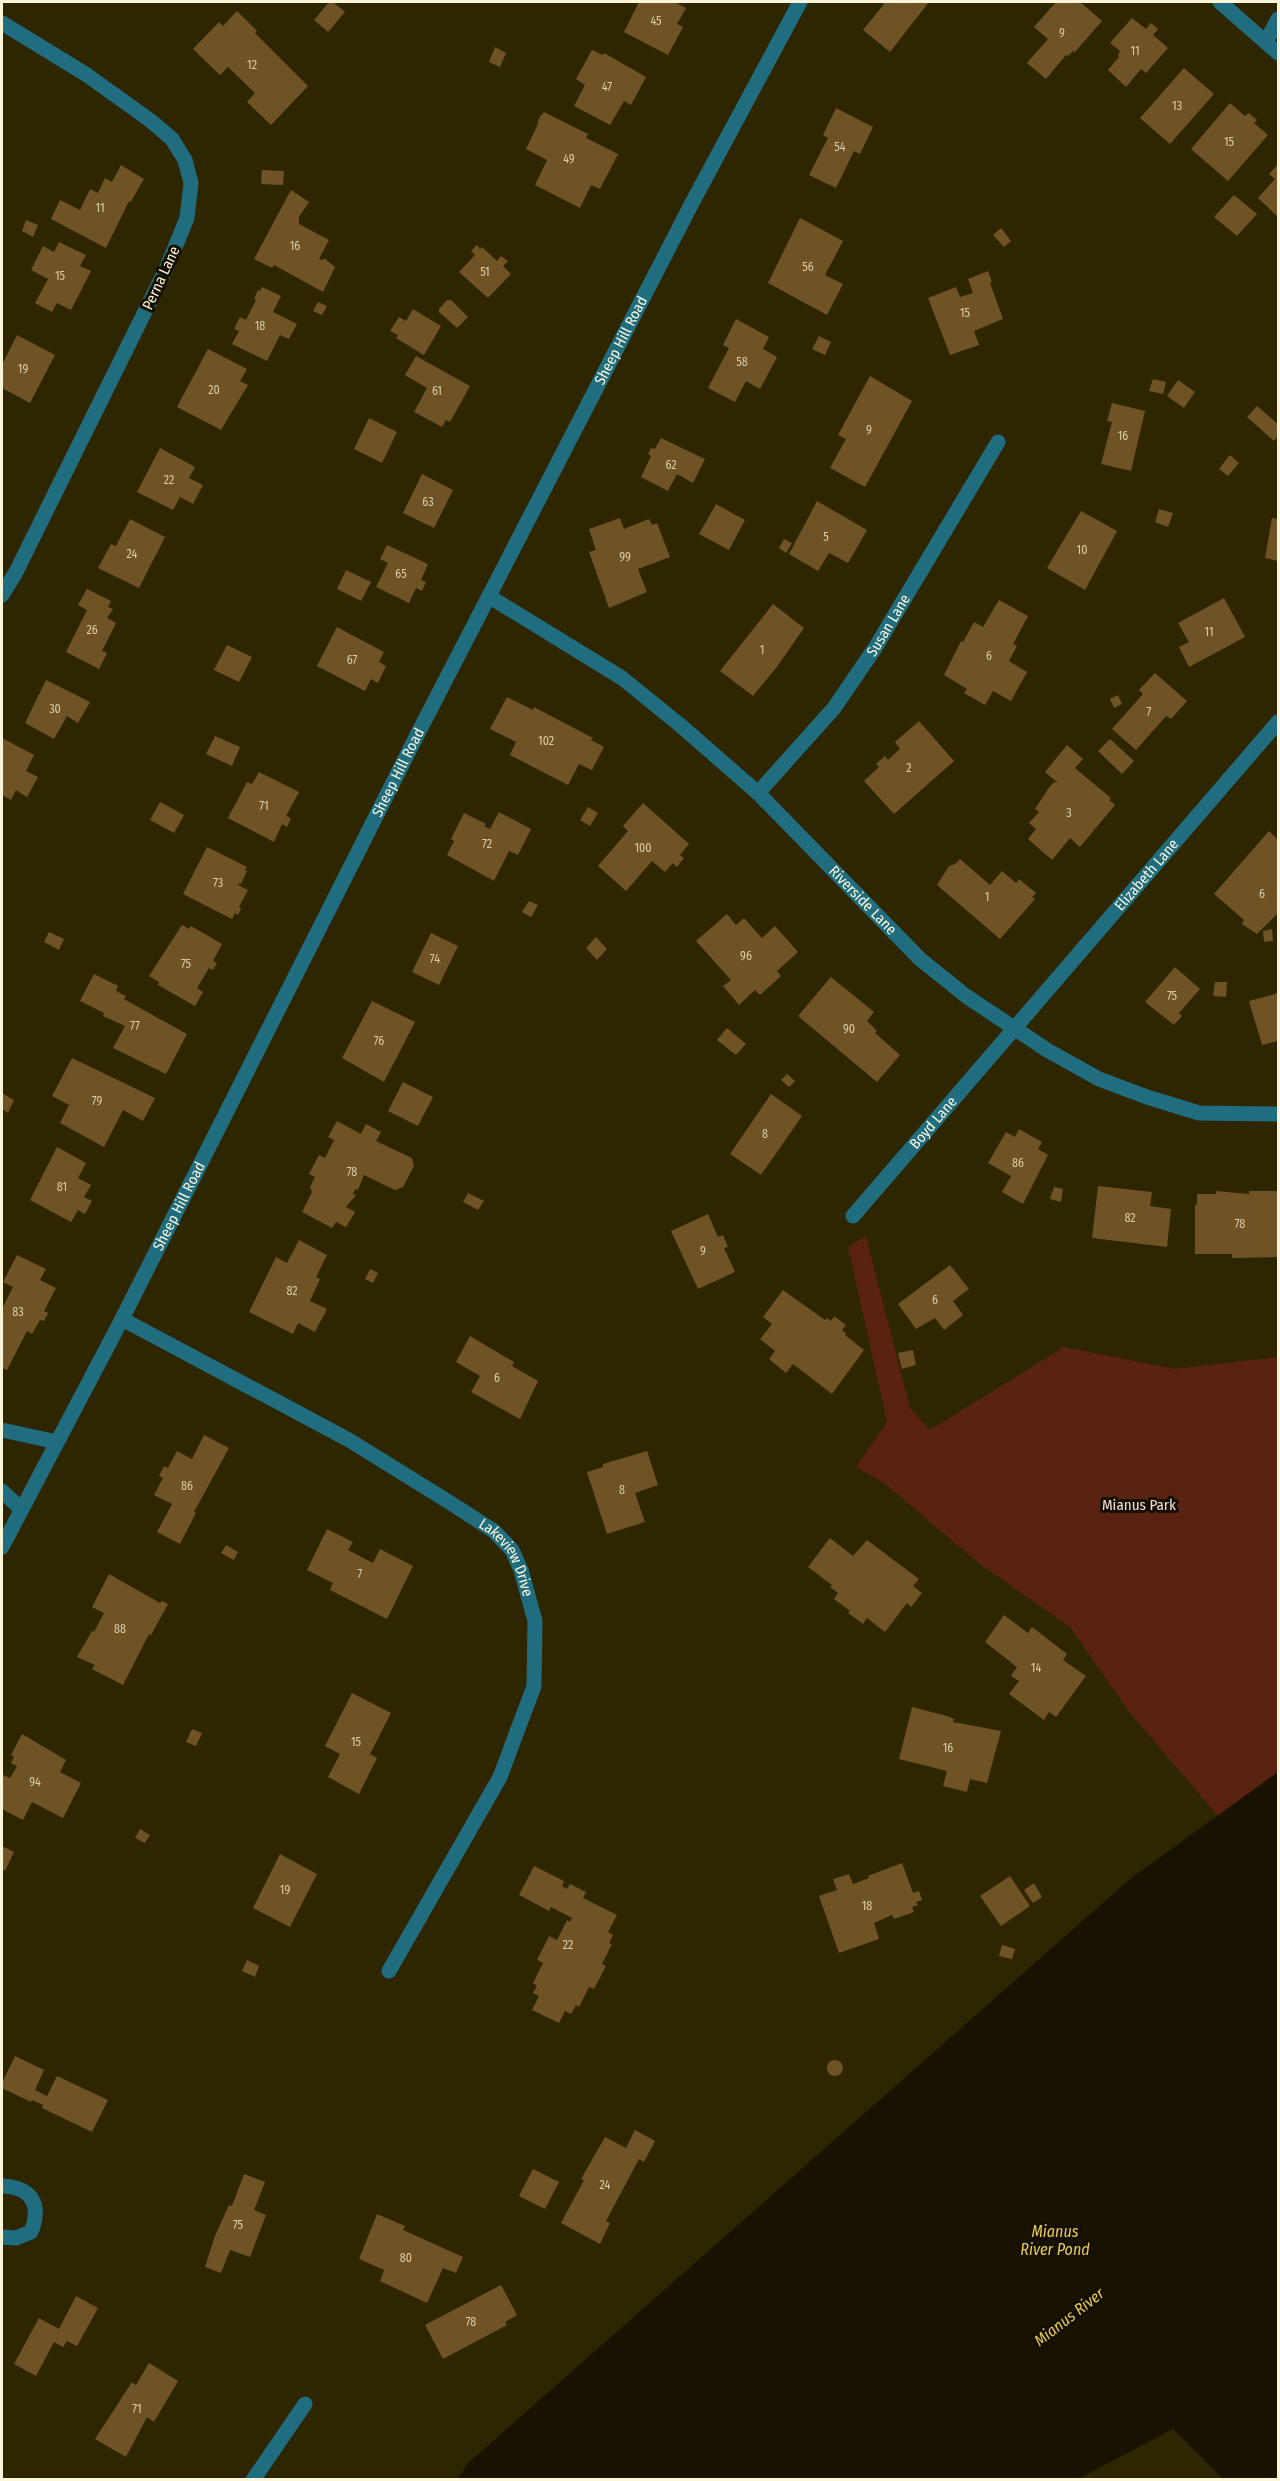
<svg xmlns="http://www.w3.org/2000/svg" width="1280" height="2481" font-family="'Fira Sans Condensed',sans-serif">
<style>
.green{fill:#5a2210}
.water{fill:#181200}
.building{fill:#705324}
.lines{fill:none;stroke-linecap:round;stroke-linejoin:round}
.minor{stroke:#206d80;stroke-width:15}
.labels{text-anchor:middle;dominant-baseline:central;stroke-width:6;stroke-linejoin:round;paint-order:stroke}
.number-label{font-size:12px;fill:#d8cdac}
.street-label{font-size:15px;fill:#fbf6da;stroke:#140f00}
.park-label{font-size:15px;fill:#f5ddd6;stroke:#140f00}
.water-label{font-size:16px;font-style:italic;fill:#e5cc51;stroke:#140f00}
</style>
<rect width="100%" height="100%" fill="#2e2600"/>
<polygon class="green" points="866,1236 910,1408 930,1430 1064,1347 1174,1369 1278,1357 1278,1772 1218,1816 1130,1713 1070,1627 981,1565 884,1483 856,1467 887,1422 848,1247"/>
<polygon class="water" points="1278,1772 1278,2479 1223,2479 1173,2429 1078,2479 458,2479 467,2464 1130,1879"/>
<g class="building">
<polygon points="329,2 333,2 345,12 328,32 314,20"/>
<polygon points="639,2 674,2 686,8 677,24 683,27 668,55 624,32"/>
<polygon points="881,2 929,2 890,52 863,30 884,4"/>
<polygon points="1056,2 1080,2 1102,21 1074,53 1073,51 1068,56 1066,55 1046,79 1027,63 1048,39 1034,27"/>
<polygon points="237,11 257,31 255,33 308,86 271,125 247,102 255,93 228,67 220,75 193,49 219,22 223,26"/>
<polygon points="1132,18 1146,29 1151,23 1158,29 1153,35 1168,48 1146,73 1141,69 1126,87 1108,70 1119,57 1118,55 1120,51 1110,43"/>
<polygon points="495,47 506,53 500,67 489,62"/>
<polygon points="592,50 603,55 604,53 646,77 631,105 624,101 610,125 574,106 585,85 576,79"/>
<polygon points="1184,68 1214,94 1170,144 1140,118"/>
<polygon points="1230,103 1245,116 1249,113 1257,120 1254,123 1268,135 1228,181 1191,149"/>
<polygon points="836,108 873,127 860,154 854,151 836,188 809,175 828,138 823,135"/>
<polygon points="544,112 588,134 586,138 618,154 600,189 591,185 580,208 535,185 547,160 526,149 537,126 539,118"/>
<polygon points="1278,164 1278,217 1258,198 1275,179 1269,174"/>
<polygon points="121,165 144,179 130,203 129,201 106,248 51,219 60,200 80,210 90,189 98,193 105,178 112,182"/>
<polygon points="262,170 284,171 283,185 261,184"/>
<polygon points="291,190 309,202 299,217 299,224 329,240 319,259 323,260 324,258 335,267 323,292 274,265 272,268 254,259"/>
<polygon points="1234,195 1257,214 1237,236 1214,217"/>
<polygon points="800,218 843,241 825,275 843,284 827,315 768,283"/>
<polygon points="26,220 38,225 33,237 22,231"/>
<polygon points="1001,228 1011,241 1004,247 993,235"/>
<polygon points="59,242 86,255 80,266 91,271 71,310 57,303 52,312 35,303 48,279 31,270 43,246 54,252"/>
<polygon points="477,245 480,249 482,247 497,261 501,256 508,261 503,266 511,274 488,298 459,272 475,255 471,251"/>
<polygon points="988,271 992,282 990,283 1003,319 974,331 979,345 950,355 928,298 956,287 960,297 973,293 968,279"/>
<polygon points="262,287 281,296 273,312 297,324 289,339 280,335 267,361 232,344 239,331 234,329 240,317 246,320 256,300 254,299 258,290 260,291"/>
<polygon points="447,300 451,300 468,317 457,328 439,312 439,309"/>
<polygon points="318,302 327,306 322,315 313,311"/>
<polygon points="413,309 441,326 424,355 396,338 398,335 390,331 399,317 406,321"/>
<polygon points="736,319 769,337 763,349 777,357 760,389 746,381 735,402 708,388 729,348 723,345"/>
<polygon points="17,335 55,355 30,403 2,388 2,365"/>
<polygon points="819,336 831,342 825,355 812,349"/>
<polygon points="208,349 247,369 240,381 248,385 221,430 177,407"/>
<polygon points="416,356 470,386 450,422 446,420 442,427 414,412 427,388 405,375"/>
<polygon points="870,376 912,401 865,487 830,468 846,439 838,435"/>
<polygon points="1153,379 1166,382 1163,394 1149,391"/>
<polygon points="1178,380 1195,392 1184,408 1167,396"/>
<polygon points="1112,403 1145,411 1131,471 1101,464 1112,422 1107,421"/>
<polygon points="1257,406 1278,424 1278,436 1274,441 1247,417"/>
<polygon points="369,418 397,432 382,463 354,449"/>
<polygon points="661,438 705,459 693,483 677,474 668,491 641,477 651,456 648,454 651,448 655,449"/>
<polygon points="160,448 195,467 189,478 203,485 193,504 180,497 173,510 137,492"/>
<polygon points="1230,455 1239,463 1228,476 1219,469"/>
<polygon points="422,474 453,490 434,528 403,513"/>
<polygon points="817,501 867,530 848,563 829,553 818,571 789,554"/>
<polygon points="716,504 745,520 729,550 699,534"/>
<polygon points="1159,509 1173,513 1168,527 1155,522"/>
<polygon points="1081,511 1117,531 1085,590 1047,568"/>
<polygon points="620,518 624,529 649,519 652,525 657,523 670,557 638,569 647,592 609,608 589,552 596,550 589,529"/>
<polygon points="1272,518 1278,519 1278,561 1265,558"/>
<polygon points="130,519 165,537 139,588 98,568 111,544 116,546"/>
<polygon points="784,539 792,543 786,553 779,548"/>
<polygon points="387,545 428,564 421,580 426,582 422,591 416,588 409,603 376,587 388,563 380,559"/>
<polygon points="346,570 371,582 361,601 337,589"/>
<polygon points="87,589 111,601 108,607 113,609 107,618 116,623 102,651 107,653 99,669 66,652 87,610 78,605"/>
<polygon points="1224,598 1245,637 1189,667 1179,647 1189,642 1178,623"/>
<polygon points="999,600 1028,616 1013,644 1017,646 1009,661 1027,672 1011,701 993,691 985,705 964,693 967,689 944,675 961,641 963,642 974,622 983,627"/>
<polygon points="773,604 804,628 776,668 753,696 720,671"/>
<polygon points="337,627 384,652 379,662 386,666 378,683 371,679 365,691 317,666"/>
<polygon points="227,645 252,657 239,682 214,670"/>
<polygon points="1155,673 1187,701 1171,719 1166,716 1136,750 1112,729 1143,694 1139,690"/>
<polygon points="46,680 90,702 78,723 67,716 54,739 25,723"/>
<polygon points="1118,695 1122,704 1114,708 1110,699"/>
<polygon points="507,697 533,710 534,707 593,738 591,740 604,747 592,770 579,764 568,785 510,755 516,742 490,729"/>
<polygon points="919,721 954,761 894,814 864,781 879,767 876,764 885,756 888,760 900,749 895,742"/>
<polygon points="215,736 240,747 232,766 206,754"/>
<polygon points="2,738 34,755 26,771 38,777 27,797 16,790 11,800 2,795"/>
<polygon points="1110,739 1134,761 1122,774 1098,751"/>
<polygon points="1067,745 1083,759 1075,768 1111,798 1109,800 1115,805 1080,847 1070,838 1052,860 1028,839 1036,829 1029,823 1039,812 1035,809 1048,789 1054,782 1058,783 1045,772"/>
<polygon points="259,772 299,792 286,816 291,818 287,827 282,824 274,842 228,818 247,782 252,784"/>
<polygon points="160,802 184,815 174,833 150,820"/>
<polygon points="643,803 689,844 680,855 684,858 677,867 673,863 665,872 652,861 626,891 598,866 628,831 623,826"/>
<polygon points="588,807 598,813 590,826 580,820"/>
<polygon points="499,812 531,829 518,855 509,851 494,881 447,855 454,841 451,839 464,813 486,824 484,826 490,829"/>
<polygon points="1269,831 1278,840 1278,913 1257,934 1242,924 1244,920 1214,894"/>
<polygon points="207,847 247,867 245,870 247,871 241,884 239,883 238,885 248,890 239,907 241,909 238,915 235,913 232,919 183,894"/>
<polygon points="960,859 990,885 1002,871 1016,883 1019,879 1036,893 1032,897 1035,899 1000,939 937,885 949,866 955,864"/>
<polygon points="529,901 538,905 531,917 522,912"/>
<polygon points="727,914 736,925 744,918 762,938 775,926 798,952 777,971 781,976 760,995 755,990 739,1005 723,986 731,980 696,941"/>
<polygon points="182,925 189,929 191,926 222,944 213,961 217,963 213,970 209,968 197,988 203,992 195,1006 158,985 159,982 149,976"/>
<polygon points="1272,929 1273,941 1264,942 1263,931"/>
<polygon points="49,932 64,939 59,950 44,942"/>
<polygon points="431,933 458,946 439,985 412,972"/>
<polygon points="596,937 607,949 597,960 586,948"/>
<polygon points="1175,967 1200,989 1179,1013 1182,1016 1174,1025 1145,1002"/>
<polygon points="94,974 118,986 116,991 126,996 124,999 187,1034 166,1074 113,1048 125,1026 103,1016 104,1013 80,1001"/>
<polygon points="831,977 874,1012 867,1021 877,1031 875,1033 900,1055 877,1082 798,1016"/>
<polygon points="1215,982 1227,982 1226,997 1213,996"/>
<polygon points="1278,993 1278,1041 1262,1045 1249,1001"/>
<polygon points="372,1001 415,1022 384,1082 342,1058"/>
<polygon points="727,1028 746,1044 736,1055 717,1040"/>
<polygon points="72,1058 155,1098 143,1121 123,1110 104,1147 60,1123 69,1105 52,1096"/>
<polygon points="787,1074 795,1081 789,1087 781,1080"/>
<polygon points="403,1082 433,1097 418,1126 388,1111"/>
<polygon points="2,1093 14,1100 8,1113 2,1109"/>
<polygon points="771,1094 802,1116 761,1175 730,1154"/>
<polygon points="337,1121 361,1134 366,1124 381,1132 376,1141 412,1158 414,1166 403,1187 395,1190 364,1175 358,1190 355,1189 353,1194 356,1195 346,1207 355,1212 346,1227 336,1222 332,1228 302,1212 312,1192 310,1187 315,1177 309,1174 319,1155 325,1158 334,1140 328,1137"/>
<polygon points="1019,1129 1042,1142 1038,1149 1048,1155 1023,1204 1002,1192 1011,1176 988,1163 1006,1132 1015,1137"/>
<polygon points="57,1147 86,1163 78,1178 91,1185 84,1197 92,1201 85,1214 78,1210 71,1222 30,1200"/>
<polygon points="1098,1186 1152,1192 1150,1206 1171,1209 1167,1247 1092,1238"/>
<polygon points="1054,1187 1063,1189 1061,1202 1050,1199"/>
<polygon points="1216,1191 1249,1194 1249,1191 1278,1191 1278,1257 1232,1258 1232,1254 1195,1254 1195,1205 1197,1205 1197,1194 1216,1194"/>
<polygon points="468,1193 484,1201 478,1210 463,1202"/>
<polygon points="708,1214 718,1237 723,1235 728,1247 724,1248 735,1272 698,1289 671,1231"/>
<polygon points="299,1240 327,1255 316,1277 320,1279 310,1301 327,1309 315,1332 298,1323 293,1334 249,1312 276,1257 287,1263"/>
<polygon points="17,1255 46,1269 40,1280 56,1288 44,1311 48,1313 44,1321 40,1320 32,1334 27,1331 7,1370 2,1368 2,1309 13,1287 3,1282"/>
<polygon points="950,1265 969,1289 953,1301 963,1315 944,1330 935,1318 916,1329 898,1304"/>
<polygon points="370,1269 378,1273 373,1283 365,1279"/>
<polygon points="783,1290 825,1320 827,1318 831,1321 834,1316 846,1325 842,1330 846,1333 845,1335 864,1350 832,1394 793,1364 786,1373 769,1359 775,1351 760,1339 772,1324 763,1317"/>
<polygon points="470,1336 514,1362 512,1366 538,1381 520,1419 471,1392 480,1376 456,1362"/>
<polygon points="913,1350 916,1365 902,1369 898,1353"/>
<polygon points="204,1435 229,1448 194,1512 196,1513 180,1544 157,1532 172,1504 154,1495 163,1478 159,1476 164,1466 168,1468 177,1451 192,1459"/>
<polygon points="647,1451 658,1485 635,1493 645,1522 607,1534 587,1472 603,1467 603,1464"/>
<polygon points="327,1529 353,1542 348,1550 373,1563 380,1549 413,1566 387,1619 330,1590 333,1583 307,1570"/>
<polygon points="830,1538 853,1556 867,1540 919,1579 913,1586 922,1593 911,1607 907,1603 885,1632 867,1618 863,1624 848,1613 850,1611 834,1599 838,1593 830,1587 832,1585 808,1567"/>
<polygon points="226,1545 238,1552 234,1560 221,1553"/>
<polygon points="109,1574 160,1603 162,1601 168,1604 151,1635 149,1634 123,1685 92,1669 95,1665 77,1657 92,1631 94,1632 104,1613 92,1607"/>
<polygon points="1004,1615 1028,1633 1032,1627 1067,1654 1063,1660 1086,1676 1056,1717 1049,1712 1044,1720 1009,1694 1019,1681 1011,1676 1017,1667 985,1642"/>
<polygon points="352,1693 391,1713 370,1754 377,1758 359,1794 328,1777 340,1754 325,1746"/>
<polygon points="912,1707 947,1716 954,1719 953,1722 1001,1731 987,1783 970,1779 967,1792 943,1786 947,1771 899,1759"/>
<polygon points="192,1729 202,1733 196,1746 186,1742"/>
<polygon points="22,1734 66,1760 60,1772 81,1783 63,1818 32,1802 23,1820 2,1809 2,1779 3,1775 10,1778 17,1766 11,1763 14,1757 11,1755"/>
<polygon points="140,1829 150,1835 145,1843 135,1838"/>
<polygon points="2,1846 14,1852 5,1871 2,1869"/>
<polygon points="280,1854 317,1874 290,1927 253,1908"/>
<polygon points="902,1863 913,1893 919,1891 922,1900 916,1902 918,1905 912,1907 914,1912 894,1919 892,1915 874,1923 879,1939 839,1953 819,1896 837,1890 833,1879 849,1874 853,1884 869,1878 868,1876"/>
<polygon points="534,1866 564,1881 562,1886 567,1889 570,1884 586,1892 583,1898 617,1915 608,1932 613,1935 609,1943 612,1944 602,1964 606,1966 594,1989 589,1987 579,2007 576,2005 571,2014 565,2011 559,2023 532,2010 539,1996 533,1993 537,1986 533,1983 543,1963 537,1960 549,1936 557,1940 567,1920 570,1922 572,1918 551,1907 549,1911 519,1895"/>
<polygon points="1010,1876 1030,1906 1001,1926 980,1896"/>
<polygon points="1034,1883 1042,1897 1033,1903 1024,1890"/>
<polygon points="1002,1945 1015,1949 1012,1959 999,1956"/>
<polygon points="247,1960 259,1966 255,1977 242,1971"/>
<polygon points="15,2056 44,2070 35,2090 47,2096 57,2076 108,2100 92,2132 42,2108 43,2105 32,2100 31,2102 2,2088 2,2083"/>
<circle cx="835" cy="2068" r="8"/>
<polygon points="635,2130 655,2141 644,2162 639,2159 606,2221 610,2223 600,2244 561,2223 584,2180 581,2179 605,2137 626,2148"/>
<polygon points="533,2169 559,2182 545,2209 519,2196"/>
<polygon points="244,2174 265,2182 254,2210 266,2215 250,2257 230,2250 221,2273 205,2267 215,2236 229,2205 232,2206"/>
<polygon points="377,2214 405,2226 403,2230 463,2257 456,2273 443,2268 427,2303 380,2281 384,2270 359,2259"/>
<polygon points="501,2285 517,2315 505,2322 507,2325 443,2359 425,2325"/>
<polygon points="76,2296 98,2308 77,2346 67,2341 63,2347 54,2342 36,2376 14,2364 39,2318 59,2329"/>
<polygon points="149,2363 178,2381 154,2422 147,2417 126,2457 95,2439 132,2382 136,2385"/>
</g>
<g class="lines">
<g class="minor">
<polyline points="1220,2 1278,53"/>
<polyline points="2,23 87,75 151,121 172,139 185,160 191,183 187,218 167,267 16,572 2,595"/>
<polyline points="1266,42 1278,19"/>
<path id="s1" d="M490,597L622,678L680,725L758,793L920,959L966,996L1047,1050L1099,1079L1147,1097L1199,1113L1278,1114"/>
<path id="s2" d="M758,793L834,708L875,648L998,442"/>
<path id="s3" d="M853,1216L1278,722"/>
<path id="s4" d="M122,1319L349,1440L449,1502L494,1531L512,1550L521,1570L535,1621L534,1686L500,1777L389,1971"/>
<polyline points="2,1430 57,1442"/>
<polyline points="2,1491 21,1509"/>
<path id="s5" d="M2,1547L122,1319L414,741L692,203L800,2"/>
<path d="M2,2186C32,2187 42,2205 31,2232L16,2238L2,2237"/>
<polyline points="253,2480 305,2404"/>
</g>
</g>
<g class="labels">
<g class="number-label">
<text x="656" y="21">45</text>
<text x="1062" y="33">9</text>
<text x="1135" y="51">11</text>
<text x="252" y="65">12</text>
<text x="607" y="87">47</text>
<text x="1177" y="106">13</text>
<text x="1229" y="142">15</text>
<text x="840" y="147">54</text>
<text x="569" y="159">49</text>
<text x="100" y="208">11</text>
<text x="295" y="246">16</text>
<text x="808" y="267">56</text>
<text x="485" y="272">51</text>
<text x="60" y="276">15</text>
<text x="965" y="313">15</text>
<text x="260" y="326">18</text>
<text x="742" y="362">58</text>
<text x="23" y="369">19</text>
<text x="214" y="390">20</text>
<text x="437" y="391">61</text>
<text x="869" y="430">9</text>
<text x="1123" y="436">16</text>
<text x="671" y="465">62</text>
<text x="169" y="480">22</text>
<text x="428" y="502">63</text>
<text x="826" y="537">5</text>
<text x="1082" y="550">10</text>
<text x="132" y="554">24</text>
<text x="625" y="557">99</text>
<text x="401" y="574">65</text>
<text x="92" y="630">26</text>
<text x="1209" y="632">11</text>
<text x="762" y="650">1</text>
<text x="989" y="656">6</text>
<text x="352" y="660">67</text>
<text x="55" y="709">30</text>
<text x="1149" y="712">7</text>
<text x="546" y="741">102</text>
<text x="909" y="768">2</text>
<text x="264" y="806">71</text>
<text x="1069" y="813">3</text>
<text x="487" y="844">72</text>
<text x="643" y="848">100</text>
<text x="218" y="883">73</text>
<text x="1262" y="894">6</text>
<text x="987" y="897">1</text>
<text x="746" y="956">96</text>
<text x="435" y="959">74</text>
<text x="186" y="964">75</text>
<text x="1172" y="996">75</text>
<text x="135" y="1026">77</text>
<text x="849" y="1029">90</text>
<text x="379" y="1041">76</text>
<text x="97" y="1101">79</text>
<text x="765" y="1134">8</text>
<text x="1018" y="1163">86</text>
<text x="352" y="1172">78</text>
<text x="62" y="1187">81</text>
<text x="1130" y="1218">82</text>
<text x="1240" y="1224">78</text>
<text x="703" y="1251">9</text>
<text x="292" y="1291">82</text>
<text x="935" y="1300">6</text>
<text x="18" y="1312">83</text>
<text x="497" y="1378">6</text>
<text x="187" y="1486">86</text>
<text x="622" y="1490">8</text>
<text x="360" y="1574">7</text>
<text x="120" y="1629">88</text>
<text x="1036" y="1668">14</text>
<text x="356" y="1742">15</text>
<text x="948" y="1748">16</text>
<text x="35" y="1782">94</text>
<text x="285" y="1890">19</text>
<text x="867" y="1906">18</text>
<text x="568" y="1945">22</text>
<text x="605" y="2185">24</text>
<text x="238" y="2225">75</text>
<text x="406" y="2258">80</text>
<text x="471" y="2322">78</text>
<text x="137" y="2409">71</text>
</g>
<g class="street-label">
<text transform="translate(161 278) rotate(-65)">Perna Lane</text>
<text stroke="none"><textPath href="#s5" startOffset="1356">Sheep Hill Road</textPath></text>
<text stroke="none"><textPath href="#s2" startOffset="213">Susan Lane</textPath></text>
<text stroke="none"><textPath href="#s5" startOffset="870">Sheep Hill Road</textPath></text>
<text stroke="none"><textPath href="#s3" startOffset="450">Elizabeth Lane</textPath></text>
<text stroke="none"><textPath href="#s1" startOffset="483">Riverside Lane</textPath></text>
<text stroke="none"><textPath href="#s3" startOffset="123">Boyd Lane</textPath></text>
<text stroke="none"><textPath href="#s5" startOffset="384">Sheep Hill Road</textPath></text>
<text stroke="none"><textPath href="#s4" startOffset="458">Lakeview Drive</textPath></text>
</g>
<g class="park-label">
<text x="1139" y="1505">Mianus Park</text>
</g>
<g class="water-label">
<text x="1055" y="2231">Mianus<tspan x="1055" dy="18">River Pond</tspan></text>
<text transform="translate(1069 2317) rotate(-38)">Mianus River</text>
</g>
</g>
<rect width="1280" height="2481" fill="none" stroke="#fbf6da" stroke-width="6"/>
</svg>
